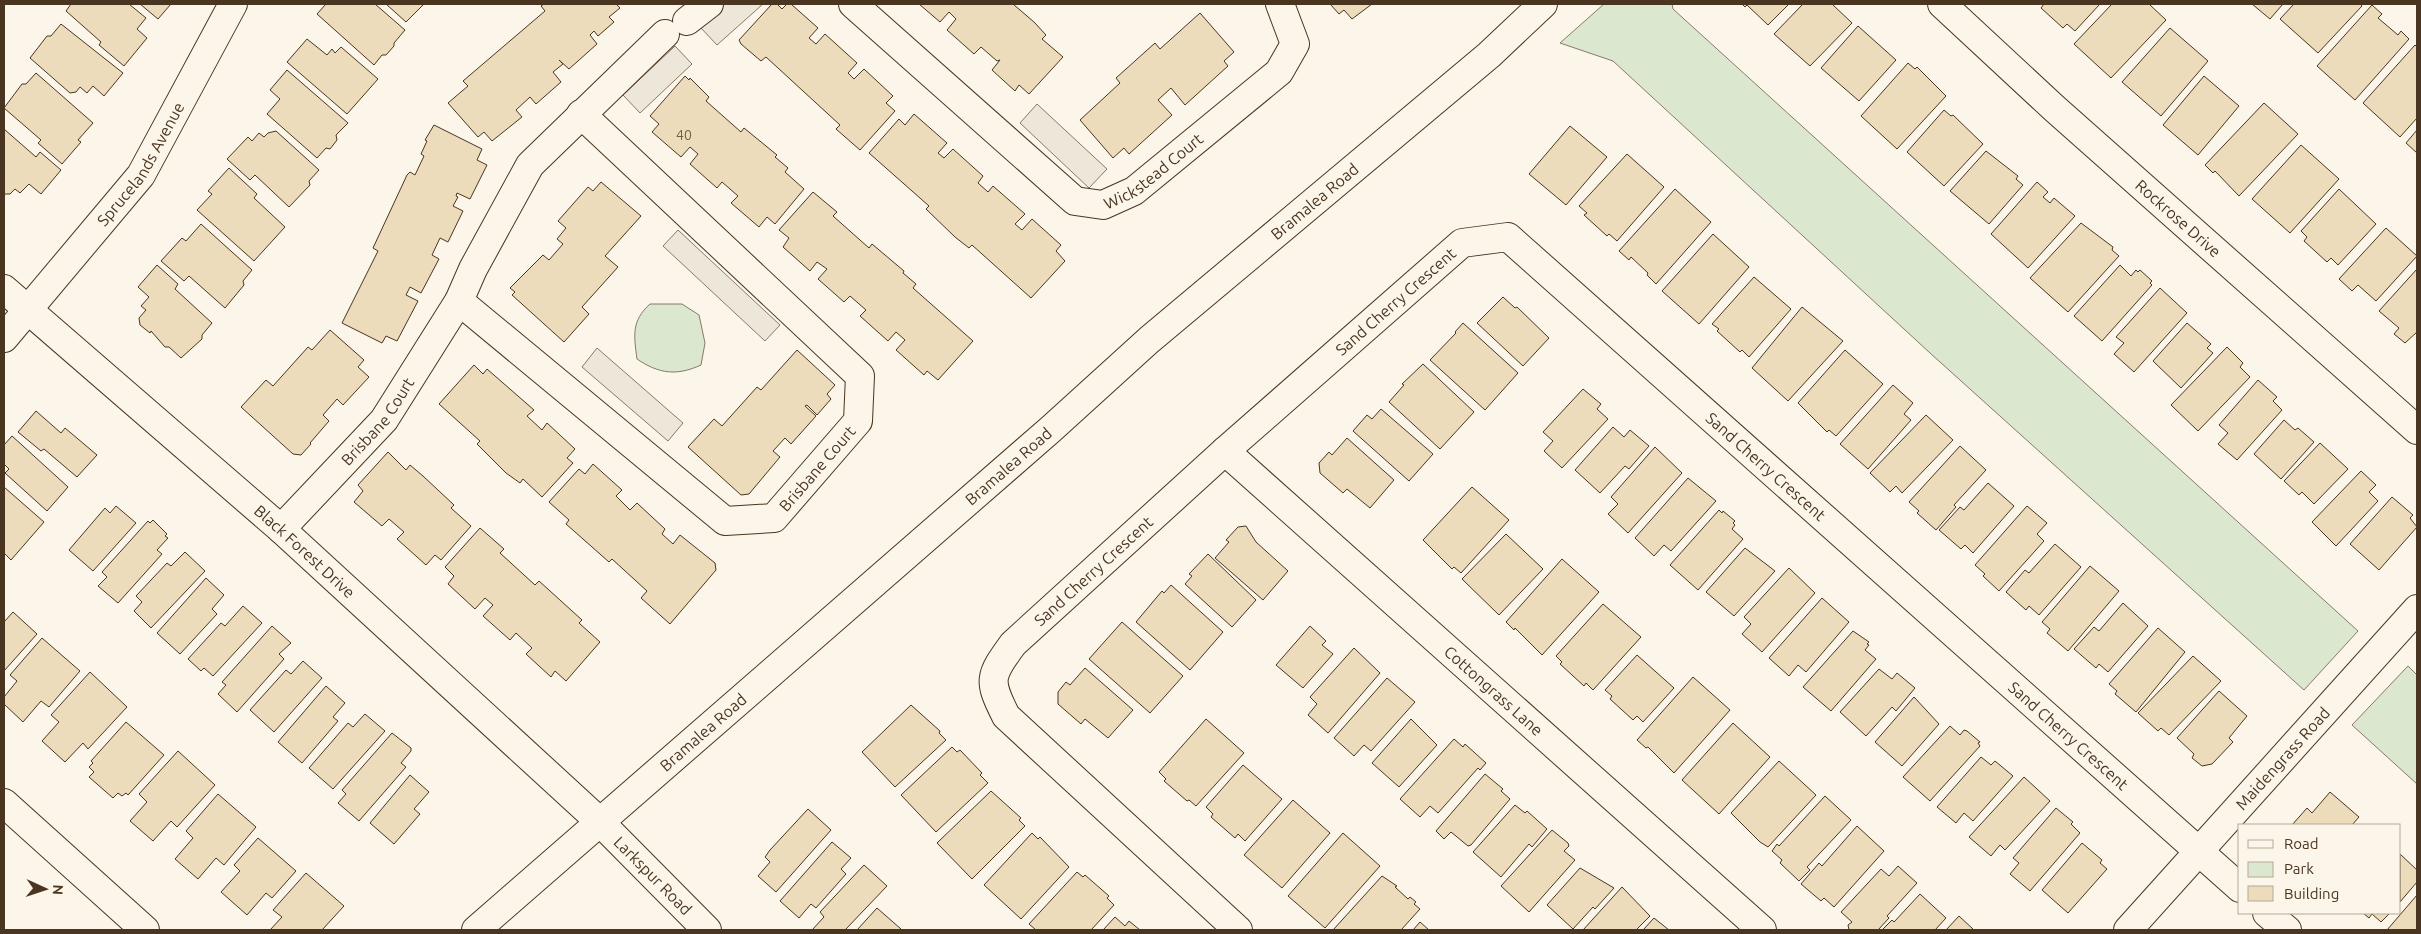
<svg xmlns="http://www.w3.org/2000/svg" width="2421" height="934" font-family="Ubuntu,sans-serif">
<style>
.green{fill:#dce7d0;stroke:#887966}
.parking{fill:#ede7d9;stroke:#887966}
.building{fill:#ecdcbc;stroke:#4a3520}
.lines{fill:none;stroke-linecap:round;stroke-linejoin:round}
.minor-casing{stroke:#4a3520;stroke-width:30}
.major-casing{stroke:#4a3520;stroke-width:30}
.minor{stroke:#fbf6e9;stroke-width:28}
.major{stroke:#fbf6e9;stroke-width:28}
.labels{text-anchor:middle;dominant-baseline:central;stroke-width:4;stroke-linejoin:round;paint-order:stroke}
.number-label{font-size:14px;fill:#725f47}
.street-label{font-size:16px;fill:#4a3520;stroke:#fbf6e9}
</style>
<rect width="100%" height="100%" fill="#fbf6e9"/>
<g class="green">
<polygon points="1604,4 1672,4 1673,9 2358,631 2304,690 1930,353 1613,61 1560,43"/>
<path d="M650,304H682L699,315L705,343L701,365C677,376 659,374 637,359C634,336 631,321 650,304Z"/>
<polygon points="2408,666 2417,675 2417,784 2352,725"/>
</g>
<g class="parking">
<polygon points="725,4 763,4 717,45 700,27"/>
<polygon points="675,46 692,64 640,113 623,95"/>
<polygon points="1037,104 1107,169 1089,188 1020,123"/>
<polygon points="678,230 780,325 765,341 663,246"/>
<polygon points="597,348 683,423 668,441 582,367"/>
</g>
<g class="building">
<polygon points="71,4 129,4 146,18 137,29 147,38 124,66 99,45 101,42 66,11"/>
<polygon points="140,4 171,4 158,19"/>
<polygon points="326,4 375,4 405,30 394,43 394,46 386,55 382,55 374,65 317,14"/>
<polygon points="386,4 424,4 406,22"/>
<polygon points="544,4 616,4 620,8 609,17 614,22 598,36 594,31 590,35 597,44 569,69 559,60 563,64 553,72 561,82 536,104 530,97 516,110 522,117 492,141 484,132 478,137 448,103 468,86 463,81 545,11 541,6"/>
<polygon points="772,4 777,4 782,9 787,4 791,4 818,28 809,38 816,44 825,34 857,63 848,73 854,79 864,69 893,96 886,103 895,111 860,150 836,129 840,125 766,57 761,61 741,44 739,40"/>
<polygon points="919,4 1013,4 1034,22 1046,35 1042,39 1063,57 1029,94 1019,85 1015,91 992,70 1000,60 997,61 981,47 974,54 947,30 956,19 949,12 940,22"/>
<polygon points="1330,4 1372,4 1352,19 1344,10 1339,14"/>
<polygon points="1742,4 1789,4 1768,25 1747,5 1745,7"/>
<polygon points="1803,4 1832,4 1852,23 1810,66 1774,34"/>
<polygon points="2044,4 2043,4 2100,4 2075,31 2067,24 2063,28 2041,8"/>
<polygon points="2112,4 2149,4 2166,20 2111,78 2074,44"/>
<polygon points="2252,4 2283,4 2270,19"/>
<polygon points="2294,4 2360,4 2362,6 2318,53 2280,19"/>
<polygon points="2372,5 2382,14 2378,18 2398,35 2401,31 2409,39 2355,100 2317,66"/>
<polygon points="1200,13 1234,52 1224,61 1228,66 1185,105 1171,88 1158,100 1172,115 1129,154 1124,148 1113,158 1080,120 1120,83 1116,78 1155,43 1160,49"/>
<polygon points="61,24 123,73 104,96 93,86 87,93 80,87 76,92 70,93 30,58 47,36 51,36"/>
<polygon points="1858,26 1896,60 1859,101 1821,68"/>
<polygon points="2170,28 2208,61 2161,116 2122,82"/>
<polygon points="307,39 327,55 332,49 335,53 341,47 378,79 347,114 287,62"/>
<polygon points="2415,45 2417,47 2417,118 2400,137 2363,103"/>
<polygon points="1908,63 1915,69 1917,67 1946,96 1897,149 1861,116"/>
<polygon points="287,70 348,123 336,135 337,140 330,149 326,148 317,158 267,114 280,99 270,90"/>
<polygon points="36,73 93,123 78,140 81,142 62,164 38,143 41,140 4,108 22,84 26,84"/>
<polygon points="685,76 689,80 690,78 709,97 706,101 741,132 744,128 777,155 775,157 788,168 785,172 804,189 775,224 767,217 759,227 731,203 738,196 722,182 717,188 690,164 698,154 690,147 681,157 652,132 659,124 650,116"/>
<polygon points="2204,76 2239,106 2198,155 2163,125"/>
<polygon points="2264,103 2298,134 2239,196 2215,171 2213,173 2205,165"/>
<polygon points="1944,110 1951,116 1953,115 1983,144 1944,186 1907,152"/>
<polygon points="914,114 947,143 938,153 944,158 953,149 983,176 978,183 988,192 993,186 1025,214 1015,224 1022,230 1032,219 1061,245 1056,251 1065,261 1031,298 972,245 969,248 955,237 926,209 929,206 869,153 899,119 905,125"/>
<polygon points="434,125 482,149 477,160 487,165 470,199 457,193 456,196 458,197 453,206 463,211 448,242 440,238 432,255 439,259 421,293 410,287 406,295 418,301 397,341 386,336 382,343 342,323 378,251 373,248 407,175 410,172 415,175 424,156 421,154 427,141 425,140"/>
<polygon points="1570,126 1607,157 1566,205 1529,174"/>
<polygon points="4,129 36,157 40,152 61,170 41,194 29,184 20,193 15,189 10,194 4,194"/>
<polygon points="2417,130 2417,153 2406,143"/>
<polygon points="276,131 319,170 309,181 310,185 289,207 255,175 250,180 227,159 248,137 252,141 259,133 264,137 268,133"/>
<polygon points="2301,145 2339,179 2290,233 2252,199"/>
<polygon points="1986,151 2018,176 2016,179 2023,185 1989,224 1950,191"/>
<polygon points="1627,154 1664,187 1617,241 1609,234 1607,236 1584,215 1587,213 1579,206"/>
<polygon points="229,168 257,194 254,198 285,227 254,261 197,210 212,194 208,191"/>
<polygon points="601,182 641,216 605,256 618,267 582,307 589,314 564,342 512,295 515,292 510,288 543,255 549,260 563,244 557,239 566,228 558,221 588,187 593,191"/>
<polygon points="2037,182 2048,192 2043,197 2050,203 2054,198 2075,216 2028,268 1991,234"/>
<polygon points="1675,189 1711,222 1656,284 1647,275 1648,273 1631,257 1629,260 1619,251"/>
<polygon points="2339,189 2376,224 2338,265 2331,258 2327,262 2304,241 2307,237 2301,231"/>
<polygon points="813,192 837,212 833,216 869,248 872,244 904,271 903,273 916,284 913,288 973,341 938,380 927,371 924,375 896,350 905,340 896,332 888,341 860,316 866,310 850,296 844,302 818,279 827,269 817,262 810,271 783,247 789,238 779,230"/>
<polygon points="2081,223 2113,247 2112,250 2119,256 2068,312 2030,278"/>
<polygon points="201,224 252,270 243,281 244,285 225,308 189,276 184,281 161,261 182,238 186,241"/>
<polygon points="2386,228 2417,256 2376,301 2358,285 2352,291 2339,279"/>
<polygon points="1713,234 1749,267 1699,324 1662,291"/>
<polygon points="157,265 178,284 175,289 212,323 202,335 202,339 181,358 169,347 165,347 151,331 150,333 140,325 139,318 146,310 141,306 149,297 138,287"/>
<polygon points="2120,265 2131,276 2136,270 2138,272 2140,270 2152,281 2150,283 2152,285 2102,341 2074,316"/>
<polygon points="2417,269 2417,332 2405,343 2394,334 2399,328 2379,311"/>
<polygon points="1754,277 1791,309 1749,357 1742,350 1740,352 1717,331 1719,329 1712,324"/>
<polygon points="2160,288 2187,313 2134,372 2114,354 2124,343 2116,337"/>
<polygon points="1503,297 1515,308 1517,307 1549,338 1523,366 1477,323"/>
<polygon points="1802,307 1843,341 1788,401 1752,368"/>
<polygon points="1463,323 1518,373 1485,410 1430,360 1456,333 1455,332"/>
<polygon points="2187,323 2211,344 2207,348 2213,353 2181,388 2153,361"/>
<polygon points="330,330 364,360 358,367 369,377 343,405 337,399 323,415 329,421 310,443 311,444 301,455 293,454 241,407 266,380 273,386 308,347 312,350"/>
<polygon points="2227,347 2243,363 2240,367 2250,377 2198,431 2171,405"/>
<polygon points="797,350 835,385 827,394 831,399 817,415 807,405 805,406 816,416 791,444 785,438 773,451 780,457 749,494 741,495 688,447 714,419 722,426 757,387 761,390"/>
<polygon points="1845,350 1883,384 1836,436 1829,430 1827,432 1798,403"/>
<polygon points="1423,364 1474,412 1440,449 1389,402 1404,385 1402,384"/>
<polygon points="474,365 483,374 487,369 534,410 527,416 542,430 547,423 575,449 567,458 573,463 542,497 523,479 520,483 506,473 477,444 480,441 439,404"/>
<polygon points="2258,380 2277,397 2273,401 2282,410 2237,460 2218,444 2228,433 2219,425"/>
<polygon points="1893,385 1913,403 1904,414 1911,420 1868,469 1840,444"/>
<polygon points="1583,389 1601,404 1597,409 1608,419 1562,468 1544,451 1553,441 1543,432"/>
<polygon points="1381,409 1433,454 1409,481 1353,431 1367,415 1372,419"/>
<polygon points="36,411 61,433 65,428 97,455 77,477 44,449 41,451 18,432"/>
<polygon points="1926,415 1953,440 1902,493 1896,486 1890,492 1870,473"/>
<polygon points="2284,420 2295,430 2298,428 2314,442 2281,479 2254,454"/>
<polygon points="1613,427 1624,437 1630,430 1649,446 1629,469 1625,466 1600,493 1575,470"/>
<polygon points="12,436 68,487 47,511 5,473 9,469 4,464 4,445"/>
<polygon points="1347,438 1394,480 1370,508 1347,489 1343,493 1320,473 1319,463 1329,452 1332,455"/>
<polygon points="2320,443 2348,469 2314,504 2302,492 2299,495 2284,481"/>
<polygon points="1960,446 1986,470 1954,505 1956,507 1936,530 1917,513 1919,511 1909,502"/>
<polygon points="1655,447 1682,473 1628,533 1608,514 1618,504 1611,497"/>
<polygon points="388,452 406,470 410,465 423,476 454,505 451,508 471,526 441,560 435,555 426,565 397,539 404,532 389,519 382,526 354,502 363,491 358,485"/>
<polygon points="593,464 622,490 616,496 630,510 637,503 665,529 662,534 673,544 680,535 715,563 716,570 670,624 641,598 647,591 612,559 609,562 566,524 569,520 549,502 579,469 585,474"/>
<polygon points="2361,471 2376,485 2369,492 2378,501 2336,546 2312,522"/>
<polygon points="1688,478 1716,501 1671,551 1664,545 1654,556 1635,538"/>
<polygon points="1988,483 2014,506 1973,553 1965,545 1961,549 1939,530 1960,507 1964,510"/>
<polygon points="4,487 44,522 11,560 4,553"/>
<polygon points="1472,487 1509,520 1461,573 1454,567 1452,569 1423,540"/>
<polygon points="2392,497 2413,515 2410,518 2417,527 2379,570 2350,544"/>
<polygon points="116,506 136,523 93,571 69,550 105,508 110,513"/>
<polygon points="2027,506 2047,523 2037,534 2044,541 1999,591 1983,576 1985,574 1975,565"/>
<polygon points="1719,510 1722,513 1723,511 1735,521 1733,523 1735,525 1732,529 1743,539 1698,590 1670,565"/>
<polygon points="153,520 167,534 165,536 168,538 157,550 162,554 118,603 98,586 107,577 102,572 148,521 150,523"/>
<polygon points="1246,526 1256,542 1288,571 1263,600 1215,558 1229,542 1226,540 1238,527"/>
<polygon points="480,528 504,549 500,553 535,585 539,581 582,620 579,623 600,642 566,681 555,671 551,677 526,654 532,648 516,633 510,640 483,616 493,605 485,598 475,609 448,584 454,576 445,567"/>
<polygon points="1506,534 1543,569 1499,615 1462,579"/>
<polygon points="2055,544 2081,567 2039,615 2029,606 2026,610 2006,592 2025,570 2029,573"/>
<polygon points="1745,548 1775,571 1734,616 1706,592"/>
<polygon points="185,552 205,571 151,628 134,611 142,602 136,596 167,563 171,566"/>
<polygon points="1208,554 1256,600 1232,627 1185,584 1192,576 1189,574"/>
<polygon points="1562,559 1599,592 1542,655 1515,628 1514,630 1506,622"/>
<polygon points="2090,566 2119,591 2068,651 2047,633 2050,629 2042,622"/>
<polygon points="1789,568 1815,593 1762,652 1742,634 1751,624 1744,617"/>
<polygon points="206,578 224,595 212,609 217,614 180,654 157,633"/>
<polygon points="1171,585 1223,632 1190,670 1136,622 1162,591 1164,593"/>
<polygon points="1822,598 1849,622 1806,672 1798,665 1789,676 1769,658"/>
<polygon points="2123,603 2148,626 2108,672 2099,664 2096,668 2074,649 2094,627 2099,631"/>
<polygon points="1603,604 1641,637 1593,690 1586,683 1584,686 1560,664 1562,662 1556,656"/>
<polygon points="243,606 262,623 213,676 204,668 201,671 188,659 221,623 225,626"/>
<polygon points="13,612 37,634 4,671 4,622"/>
<polygon points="1122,622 1183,676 1150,713 1089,659"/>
<polygon points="272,626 291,643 279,654 284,659 237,712 218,694 226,685 222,682"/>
<polygon points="1310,626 1326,641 1322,645 1333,654 1303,688 1276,665"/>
<polygon points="2158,628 2185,652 2136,712 2115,694 2117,691 2109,684"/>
<polygon points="1853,631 1869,642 1867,644 1869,645 1865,650 1876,659 1831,711 1803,687"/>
<polygon points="42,638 80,671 49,707 41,701 23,722 4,704 4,697 17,681 10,675"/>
<polygon points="1354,648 1380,673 1328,733 1308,715 1317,704 1310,697"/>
<polygon points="1637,655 1674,688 1643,722 1637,716 1633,720 1610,699 1612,696 1605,690"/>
<polygon points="2193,656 2221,681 2169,735 2161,728 2158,731 2138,713"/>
<polygon points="303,661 322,678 274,732 250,710 286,670 291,674"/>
<polygon points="1085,668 1133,710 1108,738 1085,719 1081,724 1058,704 1058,692 1066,682 1070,685"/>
<polygon points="1879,669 1892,679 1897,673 1915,688 1896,711 1892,707 1866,736 1840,712"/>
<polygon points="90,672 127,707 88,749 83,743 65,762 42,741 59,722 51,715"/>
<polygon points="1693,677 1730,710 1674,773 1648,747 1646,748 1637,740"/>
<polygon points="1387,678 1415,702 1371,751 1364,745 1354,756 1334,738"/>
<polygon points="326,686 345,703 333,717 338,721 302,763 278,742"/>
<polygon points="2219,691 2247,716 2229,738 2233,742 2212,764 2202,766 2192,758 2194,754 2177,738"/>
<polygon points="1914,697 1939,724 1902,766 1875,742"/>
<polygon points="911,705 940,731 939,733 946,740 895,787 862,752"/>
<polygon points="365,714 385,731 333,789 309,768 348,723 353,727"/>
<polygon points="1206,719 1244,753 1196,806 1189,800 1187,801 1164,781 1166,779 1159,772"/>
<polygon points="1411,719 1437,745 1399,787 1372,763"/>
<polygon points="126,722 164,755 128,795 126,793 122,796 118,793 113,798 89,777 94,772 89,767 93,763 91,761"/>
<polygon points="1733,723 1770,757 1719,814 1682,780"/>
<polygon points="1950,726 1960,735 1964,730 1967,731 1980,742 1978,743 1980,746 1930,801 1903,777"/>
<polygon points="392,733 411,748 411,751 401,763 406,767 359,821 338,803 346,794 342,790"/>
<polygon points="1454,739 1463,747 1465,744 1486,763 1480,770 1478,768 1438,813 1430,806 1420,817 1400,799"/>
<polygon points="952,747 957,752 960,750 982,773 980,775 988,783 936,832 901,795"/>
<polygon points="178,751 215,785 177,827 171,821 153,841 130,821 147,802 139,794"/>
<polygon points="1981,757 1991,765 1995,761 2013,776 1973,821 1964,813 1956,823 1937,807"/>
<polygon points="1779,761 1816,795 1768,847 1760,842 1731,813"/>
<polygon points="1243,765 1282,799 1245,841 1238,834 1235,838 1211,817 1213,814 1206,807"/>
<polygon points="1485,774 1503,789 1501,791 1510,799 1471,845 1468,846 1451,832 1444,839 1436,831"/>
<polygon points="410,775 429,792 414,809 420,814 394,844 370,823"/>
<polygon points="2024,777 2050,801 2005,850 2000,845 1991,856 1969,837"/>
<polygon points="991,791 1021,818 1019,820 1025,826 972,879 937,843"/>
<polygon points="2330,792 2359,817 2352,825 2292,825 2307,808 2312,813"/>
<polygon points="218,794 256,827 224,865 216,858 198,879 175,859 193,838 186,831"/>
<polygon points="1825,796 1851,820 1807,867 1810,870 1799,881 1780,863 1782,860 1772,851 1777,844 1779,846"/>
<polygon points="1293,800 1330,833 1282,888 1244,855"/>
<polygon points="1515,805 1525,813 1527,811 1547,829 1532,847 1529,844 1501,877 1473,852"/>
<polygon points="2056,808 2073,822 2071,824 2080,833 2030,891 2010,874 2019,863 2013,858"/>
<polygon points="808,809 831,830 776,892 758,876 770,862 765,857 770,850"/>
<polygon points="1857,826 1884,851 1834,907 1824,898 1821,901 1801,884 1819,863 1822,866"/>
<polygon points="1552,830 1568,843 1569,846 1564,851 1575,860 1529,912 1501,886"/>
<polygon points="1032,833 1038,839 1040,837 1069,867 1021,919 984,885"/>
<polygon points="1343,833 1380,866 1325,928 1288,896"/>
<polygon points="258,838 296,871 272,898 266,893 247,915 221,892 240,871 234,865"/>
<polygon points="832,842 851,858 841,869 846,874 816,908 811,904 799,918 780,901"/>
<polygon points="2082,843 2102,860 2100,863 2107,869 2068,913 2042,890"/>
<polygon points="2400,854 2417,870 2417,882 2400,902"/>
<polygon points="864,865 887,886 845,930 812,930 824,917 820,912"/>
<polygon points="1898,866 1917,883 1887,916 1889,918 1878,930 1849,930 1848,925 1852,922 1841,912 1881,869 1889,876"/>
<polygon points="1580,868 1614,888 1595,909 1593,907 1573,929 1547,905"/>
<polygon points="1077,872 1083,877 1085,875 1109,896 1107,898 1114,905 1091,930 1036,930 1029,924"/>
<polygon points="306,873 344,906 322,930 270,930 282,917 273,910"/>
<polygon points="1382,876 1397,886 1395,887 1408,899 1410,897 1416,902 1414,904 1420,909 1401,930 1333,930"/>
<polygon points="1622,887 1650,916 1636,930 1583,930"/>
<polygon points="1920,894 1946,918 1935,930 1882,930 1892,920 1894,922"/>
<polygon points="2417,895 2417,930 2387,930"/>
<polygon points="877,908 901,929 899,930 857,930"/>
<polygon points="2363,913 2390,913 2381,922 2372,914 2369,918"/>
<polygon points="1959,916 1974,930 1946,930"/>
<polygon points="1115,917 1125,926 1129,921 1140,930 1103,930"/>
<polygon points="1654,918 1669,930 1643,930"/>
<polygon points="1420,922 1429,930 1413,930"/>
</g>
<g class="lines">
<defs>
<g id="minor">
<path id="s1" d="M853,4L1075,201L1103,205L1134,191L1279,72L1295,44L1280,4"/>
<path id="s2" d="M1942,4L2054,108L2417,430"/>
<polyline points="687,21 709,4"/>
<path id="s3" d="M4,289L281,529L599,821L707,930"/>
<path id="s4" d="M459,301L725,521L774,518L858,421L860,376L581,114"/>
<path id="s5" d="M4,338L141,175L233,4"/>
<path id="s6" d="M1225,451L1762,930"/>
<path id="s7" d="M281,529L384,420L459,301L473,269L530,165L665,34"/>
<polyline points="4,803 145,930"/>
<polyline points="2267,913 2287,930"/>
<path id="s8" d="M1238,930L1006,716C988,680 989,677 1013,644L1225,451L1462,243L1508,237L2240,888"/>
<path id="s9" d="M2128,930L2417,609"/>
</g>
<g id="major">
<path id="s10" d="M476,930L1051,429L1149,340L1489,55L1543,4"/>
</g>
</defs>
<use href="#minor" class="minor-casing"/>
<use href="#major" class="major-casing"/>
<use href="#minor" class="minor"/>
<use href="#major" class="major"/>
</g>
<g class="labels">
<g class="number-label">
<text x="684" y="135">40</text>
</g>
<g class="street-label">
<text stroke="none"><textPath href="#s5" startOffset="222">Sprucelands Avenue</textPath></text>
<text stroke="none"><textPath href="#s1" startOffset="386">Wickstead Court</textPath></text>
<text stroke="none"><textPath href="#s10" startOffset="1111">Bramalea Road</textPath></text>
<text stroke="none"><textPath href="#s2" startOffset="319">Rockrose Drive</textPath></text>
<text stroke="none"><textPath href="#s8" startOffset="909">Sand Cherry Crescent</textPath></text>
<text stroke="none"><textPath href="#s7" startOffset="145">Brisbane Court</textPath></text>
<text stroke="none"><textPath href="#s10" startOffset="706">Bramalea Road</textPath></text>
<text stroke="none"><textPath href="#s8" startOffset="1389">Sand Cherry Crescent</textPath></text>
<text stroke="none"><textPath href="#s4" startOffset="460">Brisbane Court</textPath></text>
<text stroke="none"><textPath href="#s3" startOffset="399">Black Forest Drive</textPath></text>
<text stroke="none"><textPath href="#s8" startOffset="504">Sand Cherry Crescent</textPath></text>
<text stroke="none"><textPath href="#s6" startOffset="360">Cottongrass Lane</textPath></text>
<text stroke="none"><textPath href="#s10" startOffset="301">Bramalea Road</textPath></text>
<text stroke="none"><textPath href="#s8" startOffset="1794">Sand Cherry Crescent</textPath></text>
<text stroke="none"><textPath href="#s9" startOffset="231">Maidengrass Road</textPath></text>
<text stroke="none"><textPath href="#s3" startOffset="875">Larkspur Road</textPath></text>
</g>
</g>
<rect width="2421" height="934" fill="none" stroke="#4a3520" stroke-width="10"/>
<rect x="2238" y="824" width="162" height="90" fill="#fbf6e9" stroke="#b4a999"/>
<rect x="2248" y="840" width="25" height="8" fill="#fbf6e9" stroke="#b4a999"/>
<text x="2284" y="849" font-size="15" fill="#4a3520">Road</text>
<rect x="2248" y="862" width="25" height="15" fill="#dce7d0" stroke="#b4a999"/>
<text x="2284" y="874" font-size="15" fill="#4a3520">Park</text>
<rect x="2248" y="886" width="25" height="15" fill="#ecdcbc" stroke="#b4a999"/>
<text x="2284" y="899" font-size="15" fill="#4a3520">Building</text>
<g transform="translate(45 889) rotate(93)" stroke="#fbf6e9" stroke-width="4" paint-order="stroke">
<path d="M0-4L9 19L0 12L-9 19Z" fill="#4a3520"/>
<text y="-8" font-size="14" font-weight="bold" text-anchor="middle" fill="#4a3520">N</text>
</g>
</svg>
